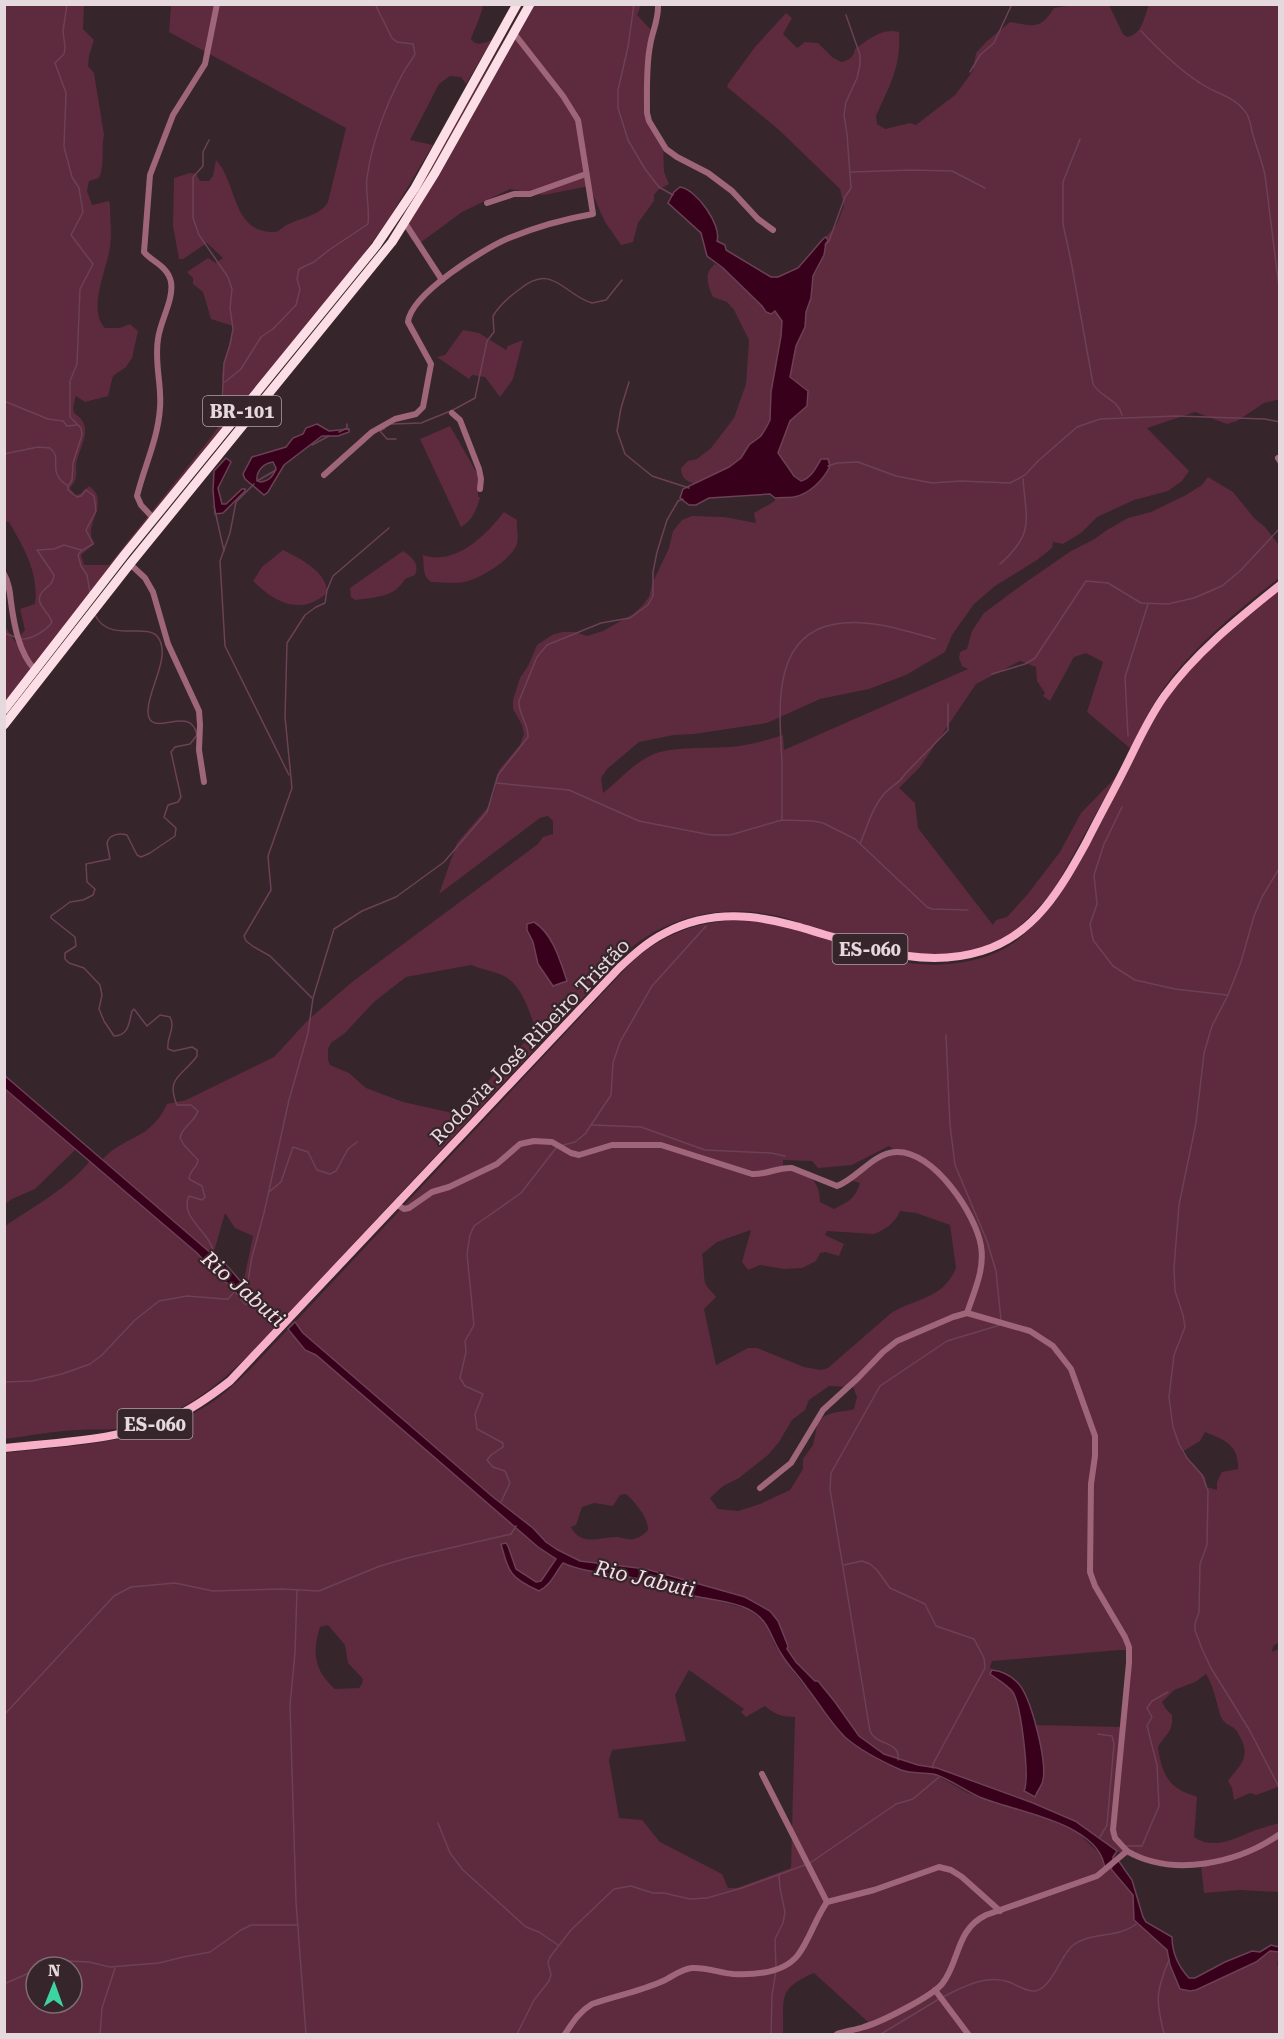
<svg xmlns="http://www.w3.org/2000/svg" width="1284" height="2039" font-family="'Roboto Serif',serif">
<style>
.green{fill:#5e2a3e;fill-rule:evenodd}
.water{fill:#38001b;stroke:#6c4155;stroke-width:1.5;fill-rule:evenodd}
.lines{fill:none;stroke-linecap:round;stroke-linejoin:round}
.stream{stroke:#6c4155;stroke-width:1.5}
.minor{stroke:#9f6579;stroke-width:6}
.major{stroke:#f8b0c8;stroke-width:8}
.highway{stroke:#fcdee7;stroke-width:9}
.labels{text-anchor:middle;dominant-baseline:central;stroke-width:4.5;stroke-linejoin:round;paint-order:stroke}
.shield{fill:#36252b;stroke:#b0a3a8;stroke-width:1.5}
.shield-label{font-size:18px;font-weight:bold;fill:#e5d9dd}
.street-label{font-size:20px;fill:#e5d9dd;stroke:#36252b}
.water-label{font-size:21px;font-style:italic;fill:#f5dde4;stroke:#36252b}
</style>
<rect width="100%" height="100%" fill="#36252b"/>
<g class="green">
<path d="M4,5H84L83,29L94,40L89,56L88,66L94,73L104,135C101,148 105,166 99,178L89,181L87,191L92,205L109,201L110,205C110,218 112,234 110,247C107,270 87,309 105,328H120L130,324L138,331L132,358L126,367L113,376L108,396L85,402L76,396C69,420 77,409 84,424C89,436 77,453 76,466C76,471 77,475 75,480C74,482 72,485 70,488L75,495L80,494L89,486C113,503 80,527 95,543L81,555L84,565H109L211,437C215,432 219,426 221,420C228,404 220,384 223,368C226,353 231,340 233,326L211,319L203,292L193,284V278L187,272L208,258L216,263L223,258L207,243L183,259H179L173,226L174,178L190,173L196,174L200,181H209L213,176L216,160C238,183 231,234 276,232C281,230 283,226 289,224C303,217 319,216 328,202L346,128L169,32L171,5H483C481,17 475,27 471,39C477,47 484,43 492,40L466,84L461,77L450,76L439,84L410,140L433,145L387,222L362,256L229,424L5,701V626L15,642L25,630L20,609L35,604C39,573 24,548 9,522L5,521Z"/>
<polygon points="524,5 641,5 637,15 652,31 646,119 654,134 663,143 664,172 669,184 658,190 654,195 654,201 638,223 633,242 621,245 605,222 589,186 544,195 510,189 462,212 420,243 412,233 404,212"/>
<path d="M1074,5H1109L1123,34L1127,37C1142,35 1144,17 1149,5H1279L1280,399L1264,403L1237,421L1227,424L1195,412L1147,428L1189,471L1182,481L1168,491L1134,500L1097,517L1081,533L1063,544L1053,542L1052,548L1037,560L995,586L974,604L952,635L945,652L906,675L869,689L820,699L767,723L694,734L674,735L639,742L607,769L601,778L603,793C620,780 633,763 654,754C671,747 709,748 729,747C747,746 765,741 783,735L784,750L968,669L962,666L959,658L960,652L967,649L972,631L984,613L1019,587L1071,551L1093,540L1107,530L1128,518L1151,512L1184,496L1202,485L1208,477L1233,492L1255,519L1265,527L1279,545V578C1236,612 1190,649 1159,695C1148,712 1140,731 1131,749L1087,712L1103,662L1086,653L1074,657L1050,701L1043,696L1045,693L1037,681L1036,667L1020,661L976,684L920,767L899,788L915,803L918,828L993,925L996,920L1007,917L1027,895L1060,852L1081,813L1116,777L1054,890C1044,902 1034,912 1023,923C1020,926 1017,930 1014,933C949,976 879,947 812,927C799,923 786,917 773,915C718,904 661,918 621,957L285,1317L256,1297L243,1284L253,1236L235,1228L225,1213L213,1255L102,1160C124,1135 150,1141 167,1104L186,1100L274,1057L308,1020L352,982L538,844L543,837L553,834V821L548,816L540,818L439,894L457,843L488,807L494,793L499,770L520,745L524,734L522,725L513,709V700L520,678L528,666L537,645L552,635L562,632H575L587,636L603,631L633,614L642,606L649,597L652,584L669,548L673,531L682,520L692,516L724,517L756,523L754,513L775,501V498L797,497L808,492L826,474L822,459C816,468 811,478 801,481L794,476L778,453L790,421L798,415L801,385L790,376L796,346L805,327L806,312L811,298L813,276L818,269L828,241L826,237L837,224L844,206L840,189L778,129L727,87L728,84L755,47L786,13L792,18L783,34L797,48L805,42L818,43L832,57L841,62C848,61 854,57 855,49C867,40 883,27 899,32C901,68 890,84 876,116L877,124L885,129L910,123L916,125L955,95L973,71L976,53L986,42L1010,22C1033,26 1041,30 1054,8ZM471,965C481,969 492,971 502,975C522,984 529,1011 536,1030L457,1114L403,1102L366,1088L349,1073L330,1065L328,1060V1049L331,1043L345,1033L374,1002L406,977Z"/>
<path d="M715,264L723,268L762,306L766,312L775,310L782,321L781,336L771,392L770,420L761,436L749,445L741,458L729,467L695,484C686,481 681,478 681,468L688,461L697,459L711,448L734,418L746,384L749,340L734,310L727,302L713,297C708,286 703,273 715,264Z"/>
<polygon points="463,330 479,333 506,350 508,346 523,340 513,379 500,397 485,377 472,375 469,379 437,357 445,355"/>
<path d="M450,426L478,475V496L480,498C476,510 473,520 461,527L420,439Z"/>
<path d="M504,512L517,520C516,528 519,536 517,544C512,559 480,579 464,582C453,584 442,582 431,582C422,576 424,565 423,555C456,566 486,535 504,512Z"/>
<path d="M283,550C299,558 328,572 327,593C301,616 275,603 253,581L262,567Z"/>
<path d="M403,551C412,557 420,564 415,575L405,579C394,598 375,597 355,600L351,597L350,588Z"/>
<path d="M1279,588L1280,1642L1273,1646L1272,1652L1279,1649V1790L1278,1787L1256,1795L1250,1793L1234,1800L1232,1788L1228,1781C1238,1767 1250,1759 1242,1741C1240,1737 1238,1732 1235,1729C1230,1725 1224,1724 1221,1717C1216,1702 1214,1687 1206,1674L1195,1682L1174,1690L1162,1702L1166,1709L1172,1715C1173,1734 1166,1733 1158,1747C1160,1762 1164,1781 1179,1789C1184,1793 1191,1794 1197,1797L1194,1837C1211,1849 1230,1841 1248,1833C1258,1829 1269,1826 1279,1823V1892L1240,1890L1204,1893L1201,1865L1168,1864L1138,1860L1117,1851L1075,1821L1033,1803L937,1768L918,1765L884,1754L859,1736L835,1702L796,1662L787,1649L788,1646L778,1621L761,1605L745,1597L646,1569L580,1561L558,1550L546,1542L533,1528L493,1497L303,1333L295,1322L629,965C669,925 727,913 781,924C817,932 854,949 890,959C929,970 989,966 1021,937C1038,922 1053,905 1065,886L1164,701C1197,657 1238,623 1279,588ZM889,1146L898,1153L877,1158L849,1180L860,1183C855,1199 848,1202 834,1209L820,1202C820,1177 805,1172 783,1169V1160L812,1161L818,1168L852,1165ZM900,1211L916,1213L950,1225L956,1268C942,1301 915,1297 890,1314L828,1368L821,1370L804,1367L757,1348H748L716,1365L704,1309L716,1297C713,1292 709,1290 706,1285C703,1278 704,1264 702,1254L717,1242L751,1230L742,1262L748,1270L760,1265L784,1269L802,1268L816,1261L820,1253L825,1252L839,1256L844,1244L825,1235L827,1231L874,1234C885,1230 896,1222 900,1211ZM829,1386L853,1387L857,1397L854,1409C840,1413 831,1410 818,1421L813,1445L803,1459V1469L790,1490L760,1504L738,1511L718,1509L710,1498L723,1486L739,1478L768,1455L779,1442L792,1420L805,1410L809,1400ZM1205,1432C1225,1440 1239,1445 1238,1469L1222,1472L1217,1482V1490L1207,1487L1205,1477L1182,1452L1200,1441ZM626,1494C635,1502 648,1517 648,1530C645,1533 641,1537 637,1538C630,1541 624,1538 618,1537C601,1536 582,1548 571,1527L576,1525L582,1507L594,1503L613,1506L620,1495ZM1119,1650H1127L1121,1727L1035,1725L1039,1739L1044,1771L1035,1796L1024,1791C1030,1777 1021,1704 1013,1692C1008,1685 997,1679 990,1674L992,1670L990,1667L992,1661Z"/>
<polygon points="5,1089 76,1149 35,1189 12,1199 5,1204"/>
<path d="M90,1161L197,1253L223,1281L229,1284L251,1304L278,1325C230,1375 187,1420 115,1429C102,1430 90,1429 78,1430C53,1431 29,1436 5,1439L4,1227C34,1206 67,1189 90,1161Z"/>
<path d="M288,1329L305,1350L316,1355L538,1547L557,1559L541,1581L536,1582L515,1569L502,1544L511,1574L532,1588L558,1569L563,1563L577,1569L640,1580L747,1609L766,1623L770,1629L774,1644L790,1668L845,1737L914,1773L934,1774L968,1793L994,1803L1028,1811L1076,1831L1104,1858L1113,1864L1111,1869L1133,1895L1134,1920L1167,1950L1170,1965L1180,1989L1256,1962L1270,1951L1279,1952L1277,1965L1280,1968L1279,2034H850L868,2022L814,1973C777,1989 784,1998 783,2034H5L4,1453C78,1445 162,1443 223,1394C246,1375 267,1351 288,1329ZM328,1625L345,1645L348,1663L363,1679L362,1684L359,1688L335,1689C314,1670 312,1653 320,1627ZM689,1670L744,1709L741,1712L746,1717L765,1706C774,1714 782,1717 795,1717L791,1868L737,1888H728L722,1874L660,1842L642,1820L619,1818L609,1760L612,1750L686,1741L675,1695ZM36,1967H72V2003H36Z"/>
</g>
<g class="water">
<path d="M680,187C696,189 722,225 717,241L725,245L726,250L771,277H778L798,268L823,239L826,237L828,241L826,243L824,255L813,276L811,298L806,312L805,327L796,346L790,377L808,391L807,406L790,421L778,453L794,476L801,481C811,478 816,468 821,459H828L830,466C824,479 810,494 794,497C788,498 781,497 775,498L770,494L709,498L696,505H689L680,498L683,489L729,467L741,458L749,445L761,436L766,428L770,420L771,392L781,336L782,321L775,311L771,314L766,312L762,306L723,268L707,256L701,233L668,203L674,192Z"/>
<path d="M317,424L329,431L349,429V432L338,436H322L284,465L268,492L264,495L245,479L243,474L252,457L286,447L293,438L303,434L306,428ZM273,462L276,468C273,477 269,481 260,482L257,480C256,471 264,463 273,462Z"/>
<polygon points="226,458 231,462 218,488 222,504 226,504 242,489 245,489 245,491 223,513 215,514 213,490 214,471"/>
<path d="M534,922C553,934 560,960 567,981L553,986L538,964L533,942L527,930V924Z"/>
<path d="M4,1075L213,1255C230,1265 231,1272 244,1285C256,1297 270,1307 285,1317L278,1325L251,1304H245L229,1284L223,1281L197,1253L5,1089Z"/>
<path d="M295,1322L303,1333L493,1497L533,1528L546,1542L558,1550L580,1561L646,1569L745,1597L770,1611L778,1621L788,1646L787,1649L796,1662L815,1681H818L835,1702L859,1736L884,1754L918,1765L937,1768L1033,1803L1075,1821L1117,1851L1113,1857V1863L1118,1860L1132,1880L1143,1917L1146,1922L1172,1937C1172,1954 1178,1966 1189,1978H1195L1225,1962L1252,1951L1260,1952L1271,1945L1279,1947V1952L1270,1951L1256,1962L1196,1990L1190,1991L1180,1989L1170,1965L1167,1950L1134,1920L1133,1895L1111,1869L1113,1865L1105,1870C1102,1823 1016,1812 982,1798C967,1792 947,1777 933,1774C922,1772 912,1774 901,1770C883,1762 861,1751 846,1738C831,1724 820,1704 807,1688C799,1676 789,1667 782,1655C769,1636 771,1621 748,1609C732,1601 712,1600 695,1596C674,1590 655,1583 634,1578C610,1573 585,1573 563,1563C555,1573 551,1585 539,1591C510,1578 509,1573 501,1544L506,1543L508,1546L516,1569L536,1582L541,1581L556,1559L538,1547L316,1355L305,1350L288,1329Z"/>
<path d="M992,1670C1002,1671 1010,1675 1017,1682C1031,1695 1047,1761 1043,1780C1042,1786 1037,1791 1035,1797L1024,1791C1030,1778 1021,1702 1012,1691C1006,1684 997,1679 990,1674Z"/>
</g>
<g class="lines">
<g class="stream">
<polyline points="67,4 63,31 65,47 64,54 55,63 66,93 64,147 72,177 79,188 83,212 71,235 93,264 80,289 77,364 70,381 70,417 81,428 82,435 73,463 72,480 69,485"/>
<polyline points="634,4 628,47 618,90 618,108 628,140 645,169 659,187 673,195"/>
<path d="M1141,31C1159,50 1178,69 1200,83C1214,93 1233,96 1244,110C1251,118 1250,125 1253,135C1257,149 1262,161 1265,175L1280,295"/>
<polyline points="970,72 980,55 994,43 1012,4"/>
<path d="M1080,139L1063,182V224L1071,261L1093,384C1101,398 1118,399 1122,415"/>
<polyline points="209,140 203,152 203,166 193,177 193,218 199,235 228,277 232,289 230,308 233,329 230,345 224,363 221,427"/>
<polyline points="851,172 911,170 952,171 985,188"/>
<polyline points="825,245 829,241 845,197 851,188 847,134 844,115 846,102 857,78 860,65 860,55 846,15"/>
<path d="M225,382L241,369L261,337L273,329L296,305L300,289L297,279L299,269L314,262L329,250L368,224C370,208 365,192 367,178C372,142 386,105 403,73C407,66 412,60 415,54L413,44L397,42L392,38L375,4"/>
<polyline points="629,382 621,408 617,431 625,454 652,476 689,488"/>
<polyline points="4,401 48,419 63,421 67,426 77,425"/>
<path d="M392,424L421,423L453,410L475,398L487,341L494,332L493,316C499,306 510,296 520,289C553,262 564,295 592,303L606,300L622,280"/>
<polyline points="385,428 380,431 387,439 396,439"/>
<polyline points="339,432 347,428 347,424"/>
<polyline points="312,445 329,436"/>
<path d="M4,454L38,447L50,448C64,459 45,471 68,486"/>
<polyline points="828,466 837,463 858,462 896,476 932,483 960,481 1010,483 1025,475 1038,461 1077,427 1100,419 1176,416 1265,419 1280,422"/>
<polyline points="257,481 276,470"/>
<polyline points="254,484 236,502 230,533 220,561 225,646 289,775"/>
<polyline points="68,486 68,490 77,497 81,496 86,490 94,496 96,511 86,530 93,544 81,551 78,555 81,566 87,575 90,592"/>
<polyline points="214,506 224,551"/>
<path d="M1000,564C1035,533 1026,520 1023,479"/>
<path d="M95,615C109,643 145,623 157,636C173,655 147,690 148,712C149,741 191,702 197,735L190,744L175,747L171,752L181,797L178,802L168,805L164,817L176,828L175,836L150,853L141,857L137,855L127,835C120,833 109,834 107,843L110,859L86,864L87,882L95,889L93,895L83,900L70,902L51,916V918L75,937L76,946L65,953V959L69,963L84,968L100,985L102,995L99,1009L104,1021L114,1036C129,1036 129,1022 132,1011L134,1009L147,1026L160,1015L170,1017C176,1028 166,1038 168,1049L174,1051L192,1047L197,1050V1056C183,1076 165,1077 177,1105H191L198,1111C195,1122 182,1126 180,1138L184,1145L198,1160C198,1167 189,1171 189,1179L202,1186L205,1197L202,1200L189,1196C180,1214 203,1229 210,1243C213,1247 213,1252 214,1257"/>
<polyline points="4,633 15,637"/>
<path d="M20,639C31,640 46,631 52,622C49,611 32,603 43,591C49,585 53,584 54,575L37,550L54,549L64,545L81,550"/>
<polyline points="992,674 1025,664 1035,658 1086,581 1108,583 1141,603 1168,604 1194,598 1222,586 1241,570 1280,528"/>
<polyline points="1128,736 1125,677 1148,604"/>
<polyline points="496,783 569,790 639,821 711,835 730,835 782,820 813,821 823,823 855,839 927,907 932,909 968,910"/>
<polyline points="1122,807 1104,844 1094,875 1097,904 1090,924 1093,940 1113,966 1135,980 1175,989 1227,995"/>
<path d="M782,819C782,800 782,782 782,763C780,714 769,636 835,624C867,618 904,630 935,639"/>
<path d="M860,844C867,827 872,808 884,794C891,786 899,784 905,774L948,730V704"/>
<polyline points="1280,867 1262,897 1254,916 1241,962 1228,995 1212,1026 1204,1053 1196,1123 1179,1205 1174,1268 1175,1291 1183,1315 1185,1327 1174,1355 1169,1397 1173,1427 1179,1444 1187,1458 1202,1475 1208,1491 1207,1545 1200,1564 1199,1612 1195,1624 1195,1630 1202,1649 1211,1668 1250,1731 1280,1789"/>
<polyline points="312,998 270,956 254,947 246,941 244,936 271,890 268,856 292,788 285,717 287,643 305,615 316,607 325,603 327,590 333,576 389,528"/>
<polyline points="946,1035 950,1125 955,1165 987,1241 996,1271 1001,1320"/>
<polyline points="592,1125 641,1127 705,1150 771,1153 785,1156"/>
<polyline points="563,1145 575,1142 585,1134 611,1095 613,1063 620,1042 652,986 706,926"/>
<polyline points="269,1192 281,1182 293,1147 308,1152 317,1170 330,1174 336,1171 348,1149 357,1142"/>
<path d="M247,1287L252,1257L264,1213L289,1100L308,1033L313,998L334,929L362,911L396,897L444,862L487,812L498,775L528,737C529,724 518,714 519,701L537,657L547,645L601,623L630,618L648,605L653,596V572L657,552L667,520L678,501L683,499"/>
<polyline points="4,1382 32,1381 62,1374 90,1364 102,1355 135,1320 159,1301 187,1296 224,1299 228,1299 235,1291"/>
<polyline points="501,1502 510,1483 505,1471 493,1467 487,1460 491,1455 503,1447 503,1443 477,1429 475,1414 483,1394 465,1386 460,1378 466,1352 465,1341 474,1325 467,1254 470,1235 474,1226 521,1193 556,1148"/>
<polyline points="844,1565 862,1561 870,1564 877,1570 890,1588 925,1604 936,1626 974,1639 984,1658 985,1668 933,1764 933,1768"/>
<polyline points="297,1591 295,1653 290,1705 296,1902 306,2034"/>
<polyline points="4,1715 114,1596 131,1587 175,1583 213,1591 282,1589 319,1591 380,1566 411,1557 511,1534 516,1526"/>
<polyline points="1098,1734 1112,1736 1114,1744 1107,1825 1100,1837"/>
<path d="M898,1760C901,1741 876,1746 870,1731L830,1489L831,1473L880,1386L947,1341L1000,1325"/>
<polyline points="438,1823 450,1853 463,1870 526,1927 539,1932 558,1945"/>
<polyline points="1125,1846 1142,1846 1159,1806 1157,1765 1147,1726 1152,1717 1147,1708 1152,1701 1168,1692"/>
<polyline points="810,1863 896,1804 913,1799 939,1777"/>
<polyline points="44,1967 67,1961 89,1962 110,1967 159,1963 183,1957 210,1952 241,1930 251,1925 298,1925"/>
<polyline points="776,1967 775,1939 783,1923 785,1912 780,1888 779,1875"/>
<polyline points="4,1984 36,1970"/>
<path d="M943,1997C962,1987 987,1974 1009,1982C1017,1985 1026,1992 1035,1991C1051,1989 1060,1957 1072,1946C1091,1931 1117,1939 1136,1924"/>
<polyline points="100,2034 102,2008 115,1968"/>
<polyline points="307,2034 323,2034"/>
<polyline points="517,2034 534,2000 549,1981 551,1975 548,1962 550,1957 571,1930 614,1889 631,1886 653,1893 664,1893 690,1899 707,1898 742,1888 805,1865"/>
<polyline points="771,2034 772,1995 776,1971"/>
<polyline points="881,2034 939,1999"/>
<path d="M1164,2034C1156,2001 1155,1993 1169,1960"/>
</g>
<g class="minor">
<path d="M658,4C659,19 652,32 650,46C646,67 647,91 647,113L649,121L666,149L677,157L708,173L732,191L758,219L773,230"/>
<polyline points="487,203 514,194 530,194 586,174"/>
<polyline points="405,223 442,280"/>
<polyline points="452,413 460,420 479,469 481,479 480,489"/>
<polyline points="1278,458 1280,461"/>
<path d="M324,475L372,432L395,419L416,414L423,407L431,364L408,322C411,294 483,249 509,238C536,227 564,219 593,214L578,120L563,96L513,32"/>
<path d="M154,519L141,505L137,496C144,467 158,439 160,408C162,385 154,362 158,339C160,321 174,300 171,282C168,266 152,262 144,252L150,175L173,115L205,64L217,4"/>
<polyline points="130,564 145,578 153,592 168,644 199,711 200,725 199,750 204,782"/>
<path d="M4,574C9,583 10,592 11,602C14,625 19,653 35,670"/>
<path d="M396,1204L404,1209L409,1208L432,1192L449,1187L497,1164L520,1144L534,1141L552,1142L571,1153L579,1155L612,1145H661L752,1174C766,1175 778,1167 792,1168L837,1186C858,1178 873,1153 896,1152C933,1150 976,1214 981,1246C985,1269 974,1292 967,1313"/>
<polyline points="760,1488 791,1463 823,1410 858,1378 883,1352 897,1341 953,1317 967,1313 1030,1331 1053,1346 1071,1369 1095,1436 1095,1456 1091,1484 1090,1572 1095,1586 1125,1637 1129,1647 1129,1663 1113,1830 1115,1838 1127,1851"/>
<polyline points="762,1774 827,1902 874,1890 939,1867 951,1870 962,1877 1000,1911"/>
<polyline points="935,1990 968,2034"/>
<path d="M565,2034C573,2022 579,2012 592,2004C615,1996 641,1991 663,1981C672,1977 681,1969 692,1968C706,1967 720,1973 733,1974C754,1975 784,1973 798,1955C810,1939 815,1919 827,1902"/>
<path d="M837,2034C846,2031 855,2030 864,2027C881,2022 931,1997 942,1984C960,1962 955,1930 986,1915L1097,1876L1127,1851C1173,1878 1239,1863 1280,1834"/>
</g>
<path class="major" d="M4,1448C59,1442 122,1440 172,1418C193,1409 212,1395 230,1381L619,968C633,955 647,942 665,933C774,876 870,986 982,951C1035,935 1061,888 1086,843C1099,817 1113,792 1126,766C1138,742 1149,717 1165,695C1196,652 1238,619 1280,585"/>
<g class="highway">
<polyline points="4,710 125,554 376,246 415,188 517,4"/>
<polyline points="4,725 130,564 392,242 435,173 530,4"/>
</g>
</g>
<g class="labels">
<g class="shield">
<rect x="203" y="396" width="78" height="30" rx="4.5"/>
<rect x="832.5" y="934" width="75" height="30" rx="4.5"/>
<rect x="117.5" y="1409" width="75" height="30" rx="4.5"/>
</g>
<g class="shield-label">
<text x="242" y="411">BR-101</text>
<text x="870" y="949">ES-060</text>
<text x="155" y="1424">ES-060</text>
</g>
<g class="street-label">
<text transform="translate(530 1041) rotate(-46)">Rodovia José Ribeiro Tristão</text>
</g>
<g class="water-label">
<text transform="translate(243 1289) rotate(41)">Rio Jabuti</text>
<text transform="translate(645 1579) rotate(13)">Rio Jabuti</text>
</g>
</g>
<rect width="1284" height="2039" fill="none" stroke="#e5d9dd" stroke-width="12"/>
<g transform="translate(54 1985) rotate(1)"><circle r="28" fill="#36252b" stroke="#7c6d72" stroke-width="1.5"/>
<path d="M0-4.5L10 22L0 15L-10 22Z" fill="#3ed4a2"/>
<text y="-9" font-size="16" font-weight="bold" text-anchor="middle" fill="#e5d9dd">N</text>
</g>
</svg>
